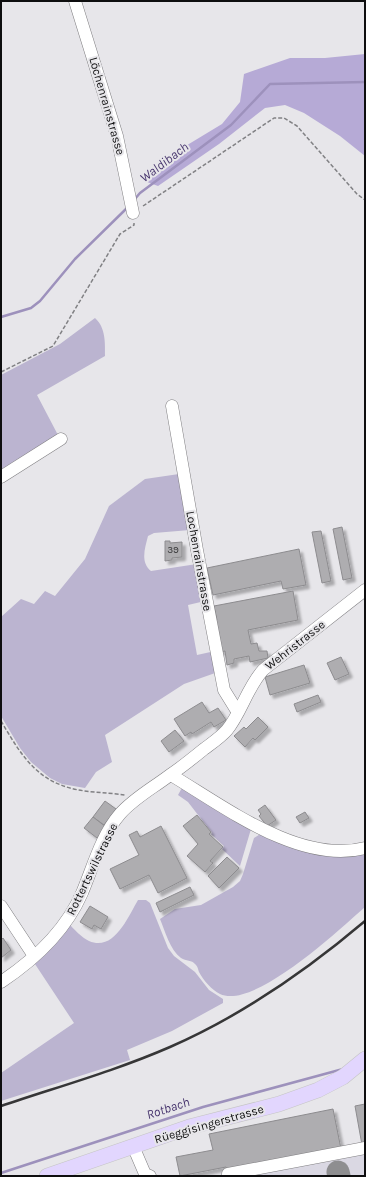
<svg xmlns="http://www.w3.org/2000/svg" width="366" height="1177" font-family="Karla,sans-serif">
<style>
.built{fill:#dad8e3}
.green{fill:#bbb4d0}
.forest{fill:#b6aad6}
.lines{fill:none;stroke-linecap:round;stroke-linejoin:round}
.stream{stroke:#9d91bc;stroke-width:2.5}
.taxiway{stroke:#8e8e90;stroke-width:23}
.building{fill:#aeadb0;stroke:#8d8c8f;filter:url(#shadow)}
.minor-casing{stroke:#7f7e81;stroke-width:13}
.major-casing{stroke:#c5c5c5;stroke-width:16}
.path{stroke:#818184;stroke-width:1.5;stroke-dasharray:4 2;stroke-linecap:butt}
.minor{stroke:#fff;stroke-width:12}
.major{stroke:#e2d6fe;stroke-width:15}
.rail{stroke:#363637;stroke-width:2.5}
.labels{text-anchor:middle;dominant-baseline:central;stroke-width:4;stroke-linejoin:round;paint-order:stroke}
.number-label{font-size:10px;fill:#363637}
.street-label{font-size:12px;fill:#0e0e0f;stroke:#e7e6ea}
.water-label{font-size:13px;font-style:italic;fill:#49376f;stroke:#e7e6ea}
</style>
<defs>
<filter id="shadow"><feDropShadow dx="3.5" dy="3.5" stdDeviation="1" flood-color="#0004"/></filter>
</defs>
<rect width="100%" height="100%" fill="#e7e6ea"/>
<polygon class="built" points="365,1144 365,1176 228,1176"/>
<g class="green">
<path d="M95,318C106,328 105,343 105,356L37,395L59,437L1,471V375L60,344Z"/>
<path d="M179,474L190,530L154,533L148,536C145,548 140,562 151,571L197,564L205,601L188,605L197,655L215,651L218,672L184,684L105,735L112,762L96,772L85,788L62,784L50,778L31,762L20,748L1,716V617L21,599L34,604L45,591L55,596L85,559L109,506L145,479Z"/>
<polygon points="183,786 251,829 240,866 222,849 224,846 211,834 212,833 188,802 178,795"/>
<path d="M262,833L278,839L365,851V907C340,929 254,1010 220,994C212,990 203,980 199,972C198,969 198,967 195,964C192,960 186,961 181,958C170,950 165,931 160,919L175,909L201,905L233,887L240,881L243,874L254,838Z"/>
<path d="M138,900H146L150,903L168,948L174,956L195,972L209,990L223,999V1003L172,1031L127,1050L130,1060L1,1101V1073L74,1023L33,961L68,923C74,929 82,938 89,941C114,952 128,917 138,900Z"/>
</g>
<polygon class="forest" points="365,54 365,156 340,136 304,113 285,105 265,108 219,144 158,186 147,182 179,150 222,124 240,102 244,74 290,58 325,58"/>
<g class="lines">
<g class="stream">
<polyline points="134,200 140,193 231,125 270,84 365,82"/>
<polyline points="1,317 31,308 40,301 75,259 128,207"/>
<polyline points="1,1173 203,1107 343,1069"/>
</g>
<polyline class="taxiway" points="338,1172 339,1176"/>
</g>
<g class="building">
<polygon points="342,527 352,578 343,580 333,529"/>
<polygon points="321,531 331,581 322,583 312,532"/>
<polygon points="165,541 170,541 170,543 182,542 182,557 172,558 172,560 165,561"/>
<polygon points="299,549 306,585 283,589 281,581 213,595 207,568"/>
<polygon points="293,591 298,620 248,630 251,644 257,643 259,651 267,651 268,658 250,662 249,656 234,659 234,663 227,665 225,651 220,652 214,620 217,620 214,606"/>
<polygon points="341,657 349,674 335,680 327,663"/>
<polygon points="304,665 310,683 270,695 265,677"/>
<polygon points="318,695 321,702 297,712 294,704"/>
<polygon points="202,702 209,713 218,708 226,720 214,727 211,722 192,734 191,732 185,736 174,719"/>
<polygon points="258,717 268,727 255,740 253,738 245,747 234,736 244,727 246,729"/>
<polygon points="175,730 184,741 169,752 161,741"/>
<polygon points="105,801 116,809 104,825 93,817"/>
<polygon points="265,805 276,820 267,826 259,816 261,814 258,810"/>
<polygon points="305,812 309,818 300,823 296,817"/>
<polygon points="197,815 211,832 209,834 223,847 210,861 213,863 205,872 187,856 198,844 183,826"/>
<polygon points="93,817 106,827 97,838 84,828"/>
<polygon points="161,826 187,878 158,893 149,875 120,889 110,869 139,855 129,835 137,831 140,837"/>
<polygon points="227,857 239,868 219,888 208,876"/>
<polygon points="190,887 194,895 160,912 156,903"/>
<polygon points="90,906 108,917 101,929 94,925 92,929 80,922"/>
<polygon points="3,938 11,950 1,958 1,940"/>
<polygon points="365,1104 365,1144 362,1145 355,1106"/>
<polygon points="333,1109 341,1149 227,1172 226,1167 180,1176 176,1157 213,1150 209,1134"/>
</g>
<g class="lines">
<defs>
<g id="minor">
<polyline points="75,1 117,136 133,213"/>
<polyline points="172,406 197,550 224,690 237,711"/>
<polyline points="1,477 61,439"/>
<path d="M171,775C225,807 300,865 365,848"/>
<polyline points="1,906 34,956"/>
<path d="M1,982C34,960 66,930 82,893C93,867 101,836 120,814C134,798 153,788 170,775C182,767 193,758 204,749C212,743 221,737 227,730C241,713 247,688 263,670L365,590"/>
<polyline points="133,1146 145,1174 150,1176"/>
<polyline points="228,1174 365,1148"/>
</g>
<polyline id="major" points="47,1176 189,1127 279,1104 318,1090 343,1077 365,1059"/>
</defs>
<use href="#minor" class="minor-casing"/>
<use href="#major" class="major-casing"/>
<g class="path">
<polyline points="143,206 274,118 284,118 297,126 357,194 365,200"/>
<polyline points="1,372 53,346 120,234 134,225 134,223"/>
<path d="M1,721C16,746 31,774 61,785C80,793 105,792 125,795"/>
</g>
<use href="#minor" class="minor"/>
<use href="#major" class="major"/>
<path class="rail" d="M1,1106C57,1087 115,1071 170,1047C241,1016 306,971 365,921"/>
</g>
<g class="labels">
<g class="number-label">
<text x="173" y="550">39</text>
</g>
<g class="street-label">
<text transform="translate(107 106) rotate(74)">Löchenrainstrasse</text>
<text transform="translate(199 561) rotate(80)">Lochenrainstrasse</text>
<text transform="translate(295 645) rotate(-38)">Wehristrasse</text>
<text transform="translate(92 869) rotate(-64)">Rottertswilstrasse</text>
<text transform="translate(209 1124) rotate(-16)">Rüeggisingerstrasse</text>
</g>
<g class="water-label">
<text transform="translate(164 162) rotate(-37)">Waldibach</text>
<text transform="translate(168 1108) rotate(-18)">Rotbach</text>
</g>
</g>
<rect width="366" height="1177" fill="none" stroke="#0e0e0f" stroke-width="4"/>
</svg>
